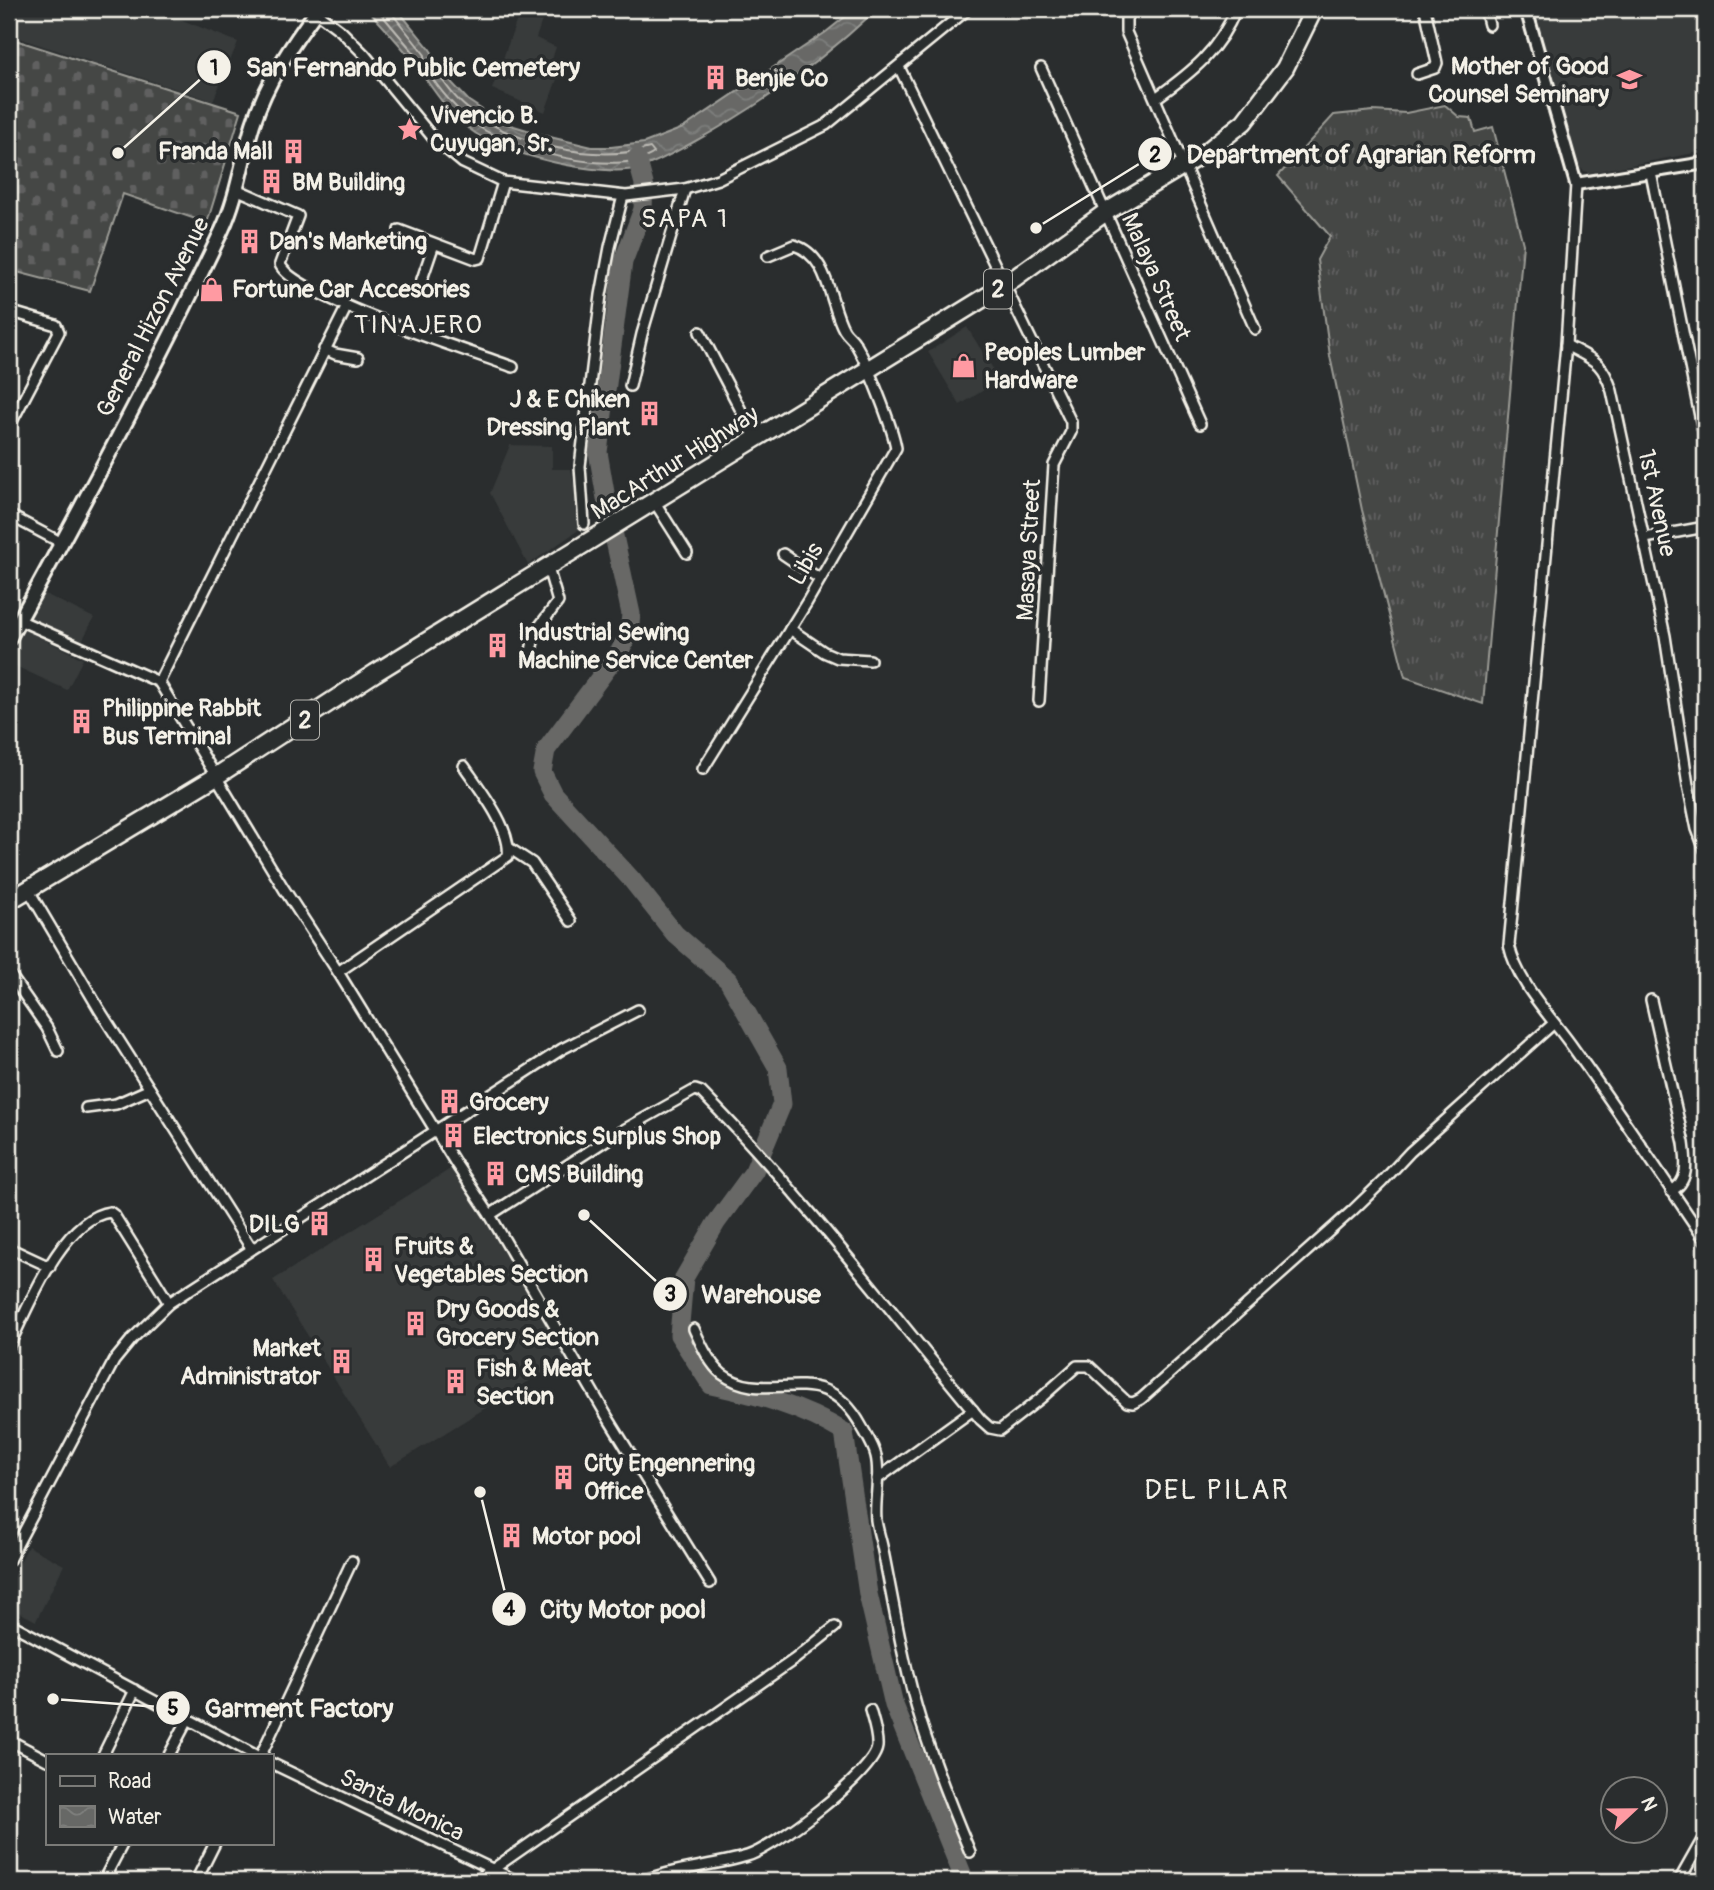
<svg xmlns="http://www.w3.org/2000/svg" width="1714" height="1890" font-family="Pangolin,sans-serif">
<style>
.built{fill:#373a3a}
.grass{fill:url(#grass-tufts);stroke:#9c9c96;stroke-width:2}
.cemetery{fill:url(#cemetery-stones);stroke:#9c9c96;stroke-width:2}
.water{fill:url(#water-waves);stroke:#9f9f9a;stroke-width:2}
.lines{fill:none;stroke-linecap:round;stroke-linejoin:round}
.shore{stroke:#bcbab4;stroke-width:2}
.river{stroke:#676866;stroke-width:19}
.minor-casing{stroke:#f4f1e8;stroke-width:14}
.tertiary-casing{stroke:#f4f1e8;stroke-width:16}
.secondary-casing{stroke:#f4f1e8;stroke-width:18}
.trunk-casing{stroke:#f4f1e8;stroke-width:21}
.minor{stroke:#2a2d2e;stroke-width:9}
.tertiary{stroke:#2a2d2e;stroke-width:10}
.secondary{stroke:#2a2d2e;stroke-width:12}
.trunk{stroke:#2a2d2e;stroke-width:16}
.labels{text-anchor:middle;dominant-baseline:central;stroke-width:7;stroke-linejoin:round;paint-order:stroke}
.shield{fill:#2a2d2e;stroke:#b7b6b0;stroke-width:2}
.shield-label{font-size:23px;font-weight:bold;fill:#f4f1e8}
.poi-label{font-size:24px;font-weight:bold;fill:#f4f1e8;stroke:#2a2d2e;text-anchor:start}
.street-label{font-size:24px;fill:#f4f1e8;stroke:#2a2d2e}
.neighbourhood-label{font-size:26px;letter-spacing:2px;fill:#f4f1e8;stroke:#2a2d2e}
.quarter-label{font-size:28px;letter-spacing:2px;fill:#f4f1e8;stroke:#2a2d2e}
.leader{fill:none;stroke:#f4f1e8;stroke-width:2.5}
.callout-dot{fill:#f4f1e8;stroke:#2a2d2e;stroke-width:2.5}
.mark-label{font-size:21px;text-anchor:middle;font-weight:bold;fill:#111}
.callout-label{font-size:26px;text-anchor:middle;font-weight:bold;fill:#f4f1e8;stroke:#2a2d2e;stroke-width:7;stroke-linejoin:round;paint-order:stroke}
</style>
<defs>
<pattern id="grass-tufts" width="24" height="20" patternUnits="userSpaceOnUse" patternTransform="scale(1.75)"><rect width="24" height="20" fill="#444645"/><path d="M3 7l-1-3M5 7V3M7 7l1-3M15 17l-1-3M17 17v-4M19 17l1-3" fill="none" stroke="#606160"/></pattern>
<pattern id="cemetery-stones" width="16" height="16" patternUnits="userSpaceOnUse" patternTransform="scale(1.75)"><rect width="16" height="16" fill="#444645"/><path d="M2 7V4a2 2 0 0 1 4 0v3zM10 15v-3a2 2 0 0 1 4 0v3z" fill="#606160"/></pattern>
<pattern id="water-waves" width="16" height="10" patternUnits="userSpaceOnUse" patternTransform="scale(1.75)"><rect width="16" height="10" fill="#676866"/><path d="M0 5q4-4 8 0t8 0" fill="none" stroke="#7d7e7c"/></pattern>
</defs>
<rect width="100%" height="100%" fill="#2a2d2e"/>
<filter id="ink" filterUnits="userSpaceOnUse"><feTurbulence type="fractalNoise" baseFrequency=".0143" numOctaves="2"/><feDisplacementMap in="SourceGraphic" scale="14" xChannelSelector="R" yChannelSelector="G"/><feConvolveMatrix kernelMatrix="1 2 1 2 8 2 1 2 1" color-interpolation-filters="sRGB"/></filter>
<g filter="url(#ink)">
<g class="built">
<polygon points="9,9 144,9 177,18 238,42 213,101 9,35"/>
<polygon points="525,9 546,9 536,38 556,47 552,60 563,63 545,112 492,89 516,22"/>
<polygon points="1534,9 1705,9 1705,151 1588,173 1576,166"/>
<polygon points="967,327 1000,380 960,405 928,352"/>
<polygon points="510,445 552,446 552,469 571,469 583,527 528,565 490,493"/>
<polygon points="41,592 94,618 81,643 27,616"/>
<polygon points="21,628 83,659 67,690 9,663 9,651"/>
<polygon points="455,1166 570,1356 390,1467 273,1280"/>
<polygon points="28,1546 64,1565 36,1621 9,1607 9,1584"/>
</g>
<polygon class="grass" points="1445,105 1459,117 1471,118 1475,132 1493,127 1523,244 1483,704 1405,677 1362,510 1330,356 1317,260 1330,236 1278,176 1334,115 1373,111 1406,113"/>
<polygon class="cemetery" points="9,38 241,112 207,223 123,194 90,291 9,270"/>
<path class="water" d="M367,9H397L429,48L452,83L469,101L487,113L504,123L550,137L592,147H611L644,143L683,128L826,32L855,9H877C822,61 758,107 692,143C675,152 657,163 639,168C601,178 507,155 475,133C449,115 434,91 416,65C401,45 384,27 367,9Z"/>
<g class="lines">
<g class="shore">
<polyline points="377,9 420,60 424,60 425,55 394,16 392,9"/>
<path d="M426,61L430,62C441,78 452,96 467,108C514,145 593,163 650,148L654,153C619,178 511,150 478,126C455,110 439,90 424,66Z"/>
</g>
<path class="river" d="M637,158L644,184L643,209L623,262L598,452L607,504L631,614L629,634L620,651L546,750L542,772L553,794L632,880L675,934L728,980L778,1068L782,1104L754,1171L716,1223L684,1278L679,1335L711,1385C761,1396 801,1406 844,1432L868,1594L894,1705L965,1881"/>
<defs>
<g id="minor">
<polyline points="1134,9 1126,18 1126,32 1255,329"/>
<polyline points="1485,9 1489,25"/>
<polyline points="313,10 341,31 365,55 434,139 463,163 503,182 626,196 685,189 718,179 826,125 968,9"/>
<polyline points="899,67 1071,422 1071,432 1054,465 1039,701"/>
<polyline points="1041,68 1200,424"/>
<polyline points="1417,74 1435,68 1437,63 1425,9"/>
<path d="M1156,98C1192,72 1219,51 1236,9"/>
<polyline points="1651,173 1705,441"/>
<path d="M1576,184L1566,345L1509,945C1518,985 1551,1016 1574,1049C1619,1112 1662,1176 1705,1240"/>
<path d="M236,189L298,216L280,264C290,295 475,353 513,367"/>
<polyline points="399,230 476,259 480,258 503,182"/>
<polyline points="418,291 434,244"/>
<polyline points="9,311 56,325 59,332 9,427"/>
<polyline points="700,332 756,439"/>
<path d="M1566,345C1593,360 1602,360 1612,391L1665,636L1688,785L1697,829L1705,850"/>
<polyline points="324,349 335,354 358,358"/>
<polyline points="630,386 642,334 685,189"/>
<polyline points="654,501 687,553"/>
<polyline points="9,515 60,542"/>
<polyline points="584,524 580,466 601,295 610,247 623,196"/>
<polyline points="1645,538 1705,527"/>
<polyline points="783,554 820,579"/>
<polyline points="19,620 159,682 284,889 338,972 456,1164 490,1215 608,1418 710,1583"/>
<polyline points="790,629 824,652 838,658 870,660"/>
<polyline points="531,651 535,632 558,602 548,568"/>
<polyline points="159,682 347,306"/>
<path d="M703,769L807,602L896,448C893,428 866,360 855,343C852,338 847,335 844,330C829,304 830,256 794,245L768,256"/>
<polyline points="509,848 532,863 571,921"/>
<polyline points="28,889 99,1009 251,1248"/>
<path d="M338,972L508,856C512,829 479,788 464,766"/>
<polyline points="9,973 47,1028 58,1051"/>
<path d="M1651,1000L1684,1143C1686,1160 1690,1182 1671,1191"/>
<polyline points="86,1108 116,1104 150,1089"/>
<path d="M490,1215L611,1137L695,1090L701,1092C802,1194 889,1310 981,1420L990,1428L1000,1430L1041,1398L1077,1366H1089L1127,1402L1133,1403L1141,1399L1352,1211L1382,1182L1410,1152L1554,1023"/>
<polyline points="9,1248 50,1267"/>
<path d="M694,1329C701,1344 709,1363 722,1374C769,1409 822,1353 862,1427C867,1436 874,1447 876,1456C881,1476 874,1499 876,1520C877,1528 880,1537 882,1546C894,1605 903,1665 921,1722C935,1766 952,1809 970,1852"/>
<path d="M9,1346C28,1308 62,1218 110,1212L114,1215L169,1303"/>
<polyline points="877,1479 973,1410"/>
<polyline points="9,1560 114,1361 132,1339 169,1303 562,1049 638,1010"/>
<polyline points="9,1623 255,1755"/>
<polyline points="9,1740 47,1760"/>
<polyline points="103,1755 135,1690"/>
<polyline points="169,1755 188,1719"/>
<polyline points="261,1755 352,1561"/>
<polyline points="271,1763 517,1881"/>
<polyline points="103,1881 123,1843"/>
<polyline points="196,1881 215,1843"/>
<polyline points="476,1881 795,1659 835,1627"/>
<path d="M642,1881C675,1868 713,1866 747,1856C773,1849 874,1773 877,1747C878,1735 873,1721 870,1710"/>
<polyline points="1679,1881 1705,1835"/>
</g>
<polyline id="tertiary" points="1526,9 1576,184 1705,163"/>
<path id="secondary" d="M9,639C83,505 156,369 222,230C238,196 242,159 253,124C267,81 292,44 318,9"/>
<polyline id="trunk" points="9,901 215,777 375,673 1005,285 1106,212 1206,152 1244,122 1285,68 1314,9"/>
</defs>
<use href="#minor" class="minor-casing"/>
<use href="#tertiary" class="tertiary-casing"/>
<use href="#secondary" class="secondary-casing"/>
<use href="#trunk" class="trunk-casing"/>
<use href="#minor" class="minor"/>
<use href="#tertiary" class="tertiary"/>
<use href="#secondary" class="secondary"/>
<use href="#trunk" class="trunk"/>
</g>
</g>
<defs>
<symbol id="building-bare" viewBox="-9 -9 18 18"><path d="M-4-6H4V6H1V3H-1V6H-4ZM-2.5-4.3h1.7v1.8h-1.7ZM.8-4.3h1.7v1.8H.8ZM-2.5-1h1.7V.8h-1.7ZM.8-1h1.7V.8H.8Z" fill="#ff9aa2" stroke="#2a2d2e" stroke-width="2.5" paint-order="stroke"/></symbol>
<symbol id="university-bare" viewBox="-9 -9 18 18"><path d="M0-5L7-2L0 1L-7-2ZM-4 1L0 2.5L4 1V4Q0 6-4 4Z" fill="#ff9aa2" stroke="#2a2d2e" stroke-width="2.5" paint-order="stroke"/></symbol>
<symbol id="sight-bare" viewBox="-9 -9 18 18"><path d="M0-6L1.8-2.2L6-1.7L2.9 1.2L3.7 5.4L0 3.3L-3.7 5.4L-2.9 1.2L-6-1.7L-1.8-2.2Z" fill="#ff9aa2" stroke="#2a2d2e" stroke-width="2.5" paint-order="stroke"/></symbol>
<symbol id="shop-bare" viewBox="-9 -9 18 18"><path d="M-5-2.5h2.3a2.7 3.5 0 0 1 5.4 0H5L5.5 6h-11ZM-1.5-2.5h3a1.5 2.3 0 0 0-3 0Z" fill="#ff9aa2" stroke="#2a2d2e" stroke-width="2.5" paint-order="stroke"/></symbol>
</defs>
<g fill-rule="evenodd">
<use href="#building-bare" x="698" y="60" width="35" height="35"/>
<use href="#university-bare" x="1612" y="62" width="35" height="35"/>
<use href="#sight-bare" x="392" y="112" width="35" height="35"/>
<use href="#building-bare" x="276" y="134" width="35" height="35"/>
<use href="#building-bare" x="254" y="164" width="35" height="35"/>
<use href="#building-bare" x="232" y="224" width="35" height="35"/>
<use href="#shop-bare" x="194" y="272" width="35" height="35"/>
<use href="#shop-bare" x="946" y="348" width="35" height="35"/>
<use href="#building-bare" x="632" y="396" width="35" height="35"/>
<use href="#building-bare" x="480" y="628" width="35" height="35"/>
<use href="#building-bare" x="64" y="704" width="35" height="35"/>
<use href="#building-bare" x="432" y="1084" width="35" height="35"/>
<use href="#building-bare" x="436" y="1118" width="35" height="35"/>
<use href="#building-bare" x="478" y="1156" width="35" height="35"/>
<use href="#building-bare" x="302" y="1206" width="35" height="35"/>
<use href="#building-bare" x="356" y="1242" width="35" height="35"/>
<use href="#building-bare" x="398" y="1306" width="35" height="35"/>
<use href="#building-bare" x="324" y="1344" width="35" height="35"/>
<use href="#building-bare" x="438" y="1364" width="35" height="35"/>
<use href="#building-bare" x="546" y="1460" width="35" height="35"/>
<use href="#building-bare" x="494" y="1518" width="35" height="35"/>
</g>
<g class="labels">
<g class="shield">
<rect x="984" y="269.5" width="28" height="39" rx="5"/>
<rect x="291" y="700.5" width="28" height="39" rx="5"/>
</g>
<g class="shield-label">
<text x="998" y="289">2</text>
<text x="305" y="720">2</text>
</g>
<g class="poi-label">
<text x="1609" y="66" text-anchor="end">Mother of Good<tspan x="1609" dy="28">Counsel Seminary</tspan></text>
<text x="735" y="78">Benjie Co</text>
<text x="430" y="115">Vivencio B.<tspan x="430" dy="28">Cuyugan, Sr.</tspan></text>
<text x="273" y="151" text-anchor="end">Franda Mall</text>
<text x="292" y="182">BM Building</text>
<text x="269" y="241">Dan's Marketing</text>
<text x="232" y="289">Fortune Car Accesories</text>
<text x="984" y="352">Peoples Lumber<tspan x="984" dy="28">Hardware</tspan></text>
<text x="630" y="399" text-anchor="end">J &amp; E Chiken<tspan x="630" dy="28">Dressing Plant</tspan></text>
<text x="518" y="632">Industrial Sewing<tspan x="518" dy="28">Machine Service Center</tspan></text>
<text x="102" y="708">Philippine Rabbit<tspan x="102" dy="28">Bus Terminal</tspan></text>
<text x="469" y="1102">Grocery</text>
<text x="473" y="1136">Electronics Surplus Shop</text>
<text x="515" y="1174">CMS Building</text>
<text x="300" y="1224" text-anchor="end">DILG</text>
<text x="394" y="1246">Fruits &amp;<tspan x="394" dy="28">Vegetables Section</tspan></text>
<text x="436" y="1309">Dry Goods &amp;<tspan x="436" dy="28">Grocery Section</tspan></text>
<text x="321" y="1348" text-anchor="end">Market<tspan x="321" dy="28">Administrator</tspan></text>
<text x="476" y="1368">Fish &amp; Meat<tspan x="476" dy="28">Section</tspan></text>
<text x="584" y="1463">City Engennering<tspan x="584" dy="28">Office</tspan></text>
<text x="532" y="1536">Motor pool</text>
</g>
<g class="street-label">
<text transform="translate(1156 277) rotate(66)">Malaya Street</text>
<text transform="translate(153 317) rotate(-63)">General Hizon Avenue</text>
<text transform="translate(675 463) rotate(-32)">MacArthur Highway</text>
<text transform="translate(1657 503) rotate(78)">1st Avenue</text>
<text transform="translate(1029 550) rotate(-87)">Masaya Street</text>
<text transform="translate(806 564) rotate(-60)">Libis</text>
<text transform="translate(402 1805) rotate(26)">Santa Monica</text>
</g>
<g class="neighbourhood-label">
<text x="685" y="219">SAPA 1</text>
<text x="419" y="325">TINAJERO</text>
</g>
<g class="quarter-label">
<text x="1217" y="1490">DEL PILAR</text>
</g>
</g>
<path class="leader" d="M118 153L214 67M1036 228L1155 154M584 1215L670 1294M480 1492L509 1609M53 1699L173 1708"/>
<g class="callout-dot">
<circle cx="118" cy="153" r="7"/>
<circle cx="1036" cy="228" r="7"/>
<circle cx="584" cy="1215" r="7"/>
<circle cx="480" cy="1492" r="7"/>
<circle cx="53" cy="1699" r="7"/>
<circle cx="214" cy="67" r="18"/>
<circle cx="1155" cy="154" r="18"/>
<circle cx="670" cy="1294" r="18"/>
<circle cx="509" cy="1609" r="18"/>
<circle cx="173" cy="1708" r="18"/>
</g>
<g class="mark-label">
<text x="214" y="75">1</text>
<text x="1155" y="162">2</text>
<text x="670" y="1301">3</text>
<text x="509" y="1616">4</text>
<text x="173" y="1715">5</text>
</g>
<g class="callout-label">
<text x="413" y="76">San Fernando Public Cemetery</text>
<text x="1361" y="163">Department of Agrarian Reform</text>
<text x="761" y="1303">Warehouse</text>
<text x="623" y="1618">City Motor pool</text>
<text x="299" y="1717">Garment Factory</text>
</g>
<rect width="1714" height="1890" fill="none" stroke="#2a2d2e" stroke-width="35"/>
<rect x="18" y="18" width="1679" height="1855" fill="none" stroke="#f4f1e8" stroke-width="2.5" filter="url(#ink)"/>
<rect x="46" y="1754" width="228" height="91" fill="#2a2d2e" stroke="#7b7b78" stroke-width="2"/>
<rect x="60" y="1776" width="35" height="10" fill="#2a2d2e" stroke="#7b7b78" stroke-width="2"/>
<text x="108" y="1788" font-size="21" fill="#f4f1e8">Road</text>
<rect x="60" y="1806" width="35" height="21" fill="url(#water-waves)" stroke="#7b7b78" stroke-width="2"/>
<text x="108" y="1824" font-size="21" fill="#f4f1e8">Water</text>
<g transform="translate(1634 1810) rotate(68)"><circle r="33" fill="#2a2d2e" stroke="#7b7b78" stroke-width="2"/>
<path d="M0-5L12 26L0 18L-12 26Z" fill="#ff9aa2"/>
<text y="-10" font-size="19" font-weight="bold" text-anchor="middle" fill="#f4f1e8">N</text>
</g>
</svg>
